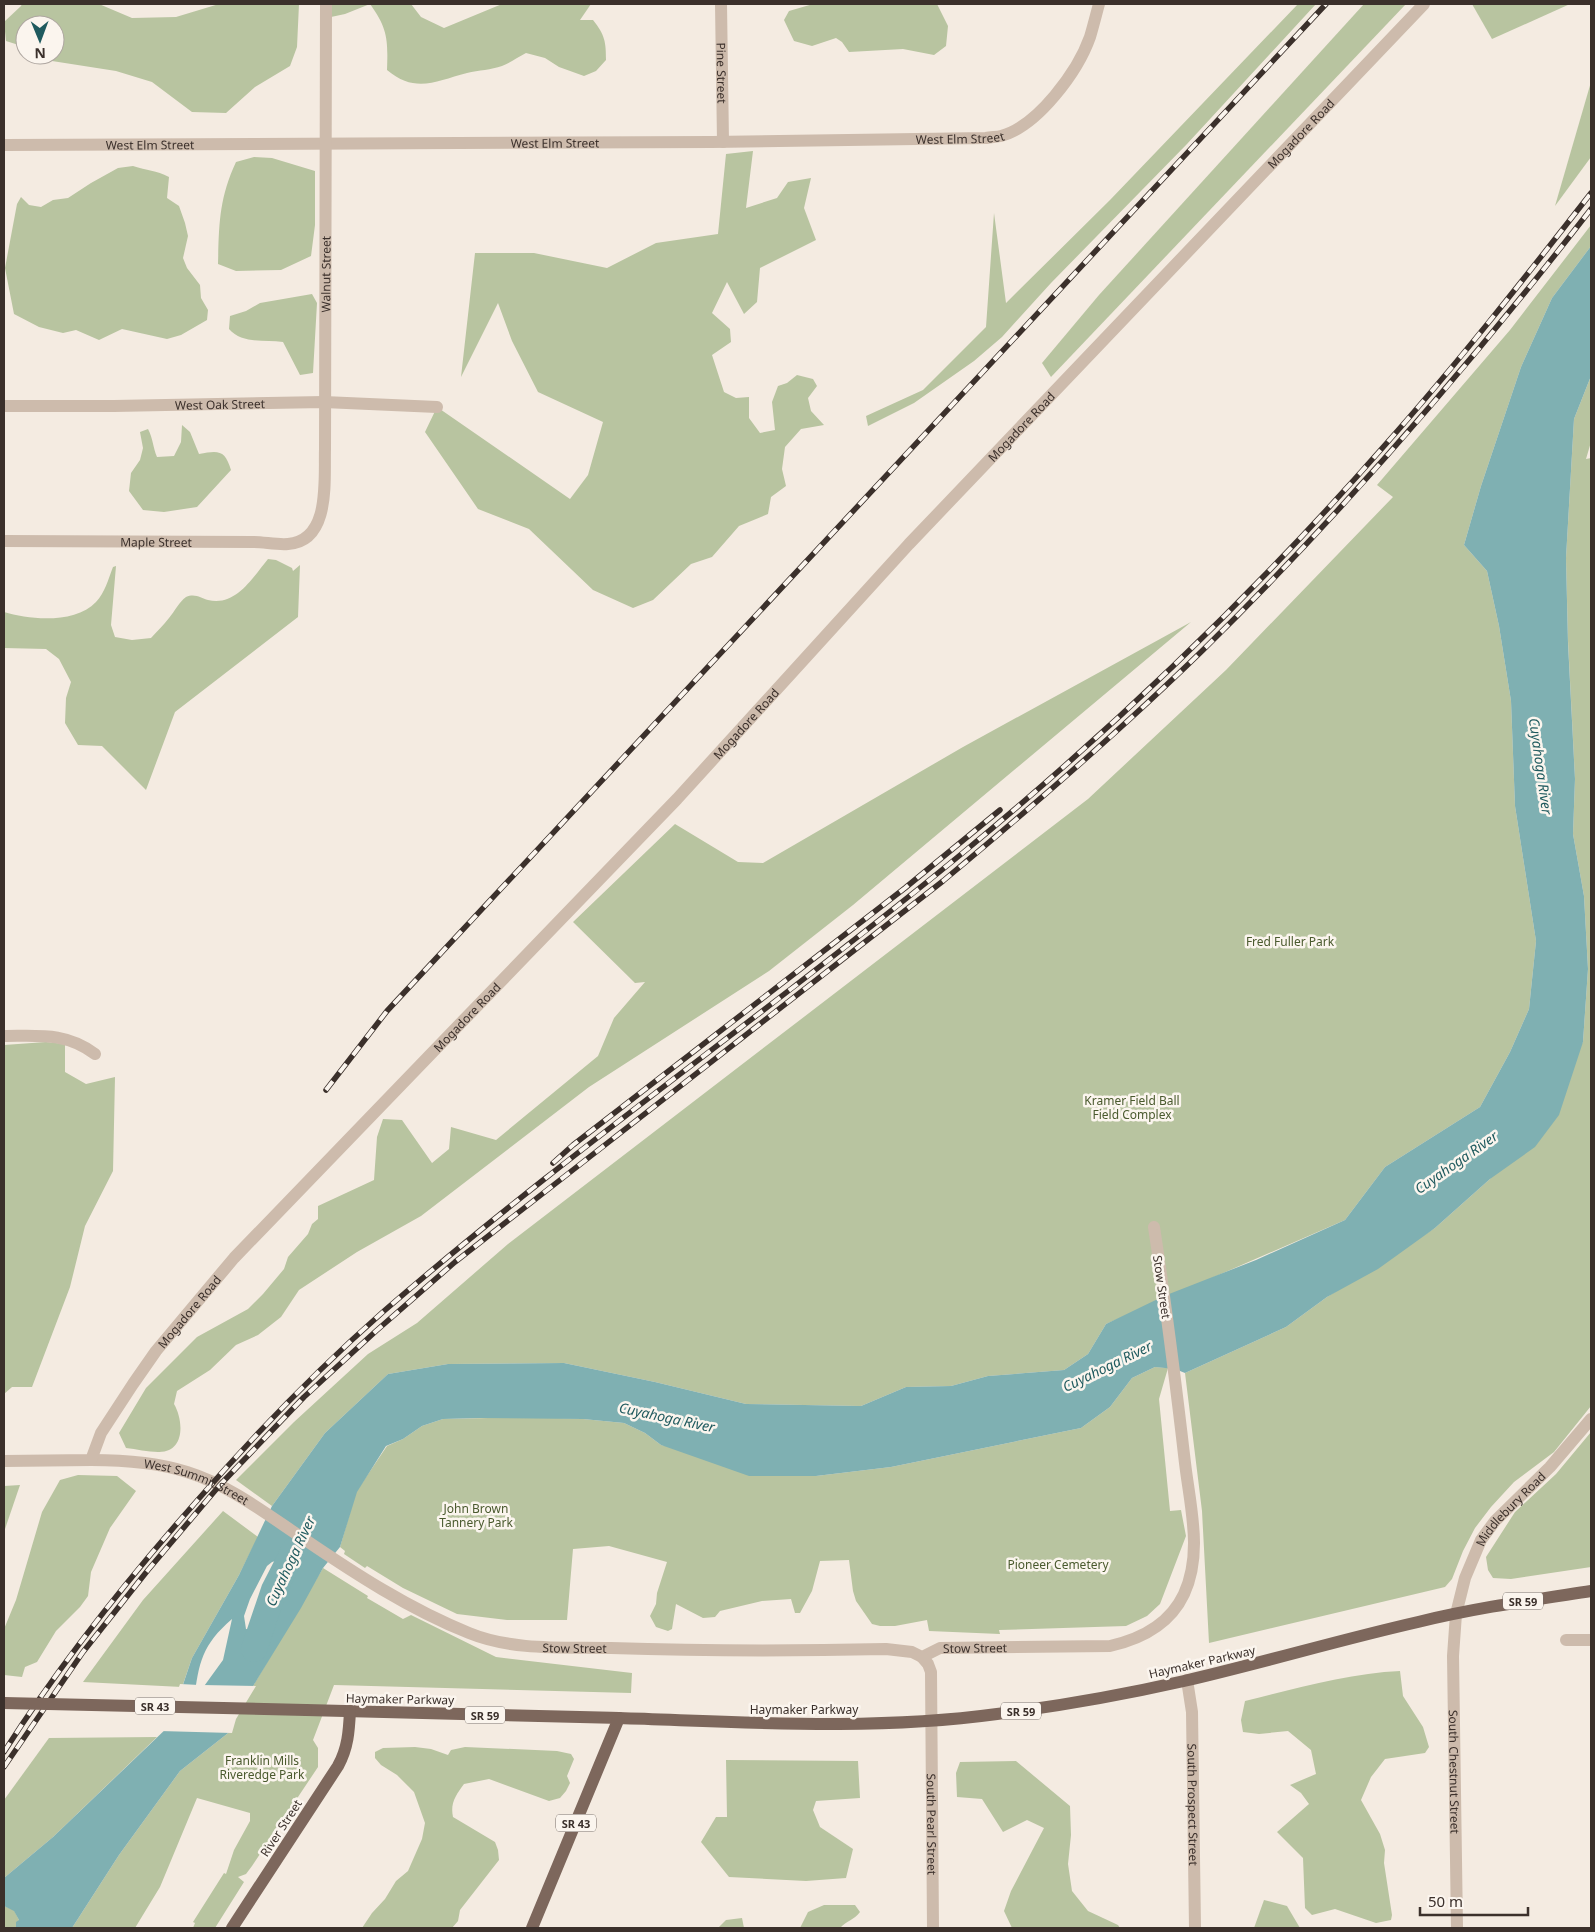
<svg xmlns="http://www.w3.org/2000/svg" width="1595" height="1932" font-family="'Noto Sans',sans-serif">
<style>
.green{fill:#b8c4a0}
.water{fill:#7fb0b2;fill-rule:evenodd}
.pier{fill:#f4ebe1}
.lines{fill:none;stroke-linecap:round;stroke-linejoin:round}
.river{stroke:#7fb0b2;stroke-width:26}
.minor{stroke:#cdbbac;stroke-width:12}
.tertiary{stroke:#cdbbac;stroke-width:12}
.primary{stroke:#7d675c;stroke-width:12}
.rail-casing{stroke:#3b302b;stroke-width:5.5}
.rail{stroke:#fbf5ee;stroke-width:4;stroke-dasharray:11;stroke-linecap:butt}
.primary-bridge{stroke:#7d675c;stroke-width:12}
.labels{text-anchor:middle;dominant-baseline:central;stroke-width:5;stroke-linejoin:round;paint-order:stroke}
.shield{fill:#fbf5ee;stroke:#756b66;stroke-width:1}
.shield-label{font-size:11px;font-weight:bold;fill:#3b302b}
.street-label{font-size:12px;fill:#3b302b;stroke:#fbf5ee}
.park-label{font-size:12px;fill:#4a5a2e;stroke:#fbf5ee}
.water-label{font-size:14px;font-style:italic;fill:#1f5a5e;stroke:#fbf5ee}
</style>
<rect width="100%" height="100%" fill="#f4ebe1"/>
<g class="green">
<polygon points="22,4 99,4 132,18 176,17 219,4 299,4 297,47 290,66 255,87 226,113 192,112 152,82 116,71 52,61 47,55 55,55 55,25 25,25 25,47 6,41 4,22 21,6"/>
<path d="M332,4H411L421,17L444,28L502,4H591L580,20H593C605,35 606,42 606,60L596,71L584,76L559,67L545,58L526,53C518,57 510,63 502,66C491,70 479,70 467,73C436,81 416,94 387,70C388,40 388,29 370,4L345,14L331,17Z"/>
<polygon points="813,4 937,4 948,26 946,46 934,55 903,49 849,52 842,42 836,38 812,46 794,41 784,20 789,11"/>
<polygon points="1298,4 1316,4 1187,144 1051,283 1002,337 974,361 914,403 868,426 866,416 923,390 986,327 994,213 1006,303 1110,200"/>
<polygon points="1364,4 1406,4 1051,377 1042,363 1099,295"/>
<polygon points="1472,4 1570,4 1492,39"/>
<polygon points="1591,82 1591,157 1555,206"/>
<polygon points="753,151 746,208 777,198 788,182 811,178 804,208 816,240 760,268 757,302 744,314 727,282 712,313 730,329 731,342 712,355 724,392 736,398 749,397 749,418 760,433 775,430 772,402 778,386 787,383 797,375 813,379 817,386 808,398 811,411 824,425 801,429 785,447 782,469 786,486 771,497 768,514 739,526 712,557 691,564 653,600 633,608 593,590 529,529 478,509 425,432 437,407 570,499 588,475 603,422 538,392 512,341 498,303 461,377 475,253 534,253 607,268 656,243 718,234 726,154"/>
<path d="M254,157L272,158L315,171V225L311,256L281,270L236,271L218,264C219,225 219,198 236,162Z"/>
<path d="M133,166C147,171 156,170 169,177L167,198L179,206L185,223L188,236L183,258L187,268L200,285L201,298L208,310L207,320L181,335L167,339L122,329L99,340L76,330L63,333L39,327L14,314L5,268L17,204L21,197L29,205L41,207L53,200L68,198L91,183L118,168Z"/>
<polygon points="1591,225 1591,246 1552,298 1521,367 1481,486 1464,545 1487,571 1499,626 1511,701 1515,806 1536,941 1529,1009 1510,1052 1480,1107 1385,1167 1345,1220 1106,1324 1088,1354 1064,1370 988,1376 951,1386 906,1387 861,1406 746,1404 655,1382 564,1363 448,1364 388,1374 325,1433 272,1506 236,1480 294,1422 368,1354 417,1323 508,1244 1088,799 1226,670 1393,497 1377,485 1510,330"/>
<path d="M312,294L317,303L313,373L300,375L283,342C265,340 242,344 229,329L230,316L246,311L260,303Z"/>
<polygon points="1591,376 1591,442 1586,459 1591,458 1591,1406 1554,1452 1514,1482 1491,1507 1475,1528 1463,1551 1452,1579 1445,1587 1209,1643 1202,1511 1185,1373 1286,1327 1327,1297 1435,1228 1490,1179 1583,1042 1588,969 1584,896 1573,834 1575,779 1568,641 1566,558 1574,419"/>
<path d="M182,425L190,432L199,454C219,450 225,450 231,470L197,507L164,512L143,510L129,491L131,473L140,460L143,448L140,432L148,429C153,438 153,448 157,457L174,456L181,442Z"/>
<path d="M268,559L276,560L292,568L293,571L300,565L298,617L175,712L146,790L102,746L78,745L65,723L66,698L71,682L59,659L46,649L4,648V612C30,620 75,624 96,602C105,592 108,580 113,567L116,566L111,625L115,637L132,640L151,638C157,631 164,625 169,618C175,611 179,602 186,597C195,593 201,598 208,600C236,607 253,577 268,559Z"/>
<path d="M1191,622L853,905L769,971L589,1087L421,1216L357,1252L299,1290L281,1317L258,1335L236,1345L210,1370L177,1391L174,1404C184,1421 185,1453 158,1452C148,1452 136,1449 126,1448L119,1433L146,1388L197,1337L248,1309L263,1294L284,1269L288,1257L308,1234L312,1224L318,1219V1206L374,1180L377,1137L383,1119L402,1120L432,1163L449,1149L451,1127L496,1140L598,1056L614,1018L645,982L635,983L573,922L675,824L738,862L763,863L963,747Z"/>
<polygon points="46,1042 65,1044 65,1072 86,1084 115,1077 113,1171 85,1226 70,1287 32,1387 12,1387 4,1394 4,1045"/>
<polygon points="1155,1367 1168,1368 1159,1399 1170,1511 1181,1510 1186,1536 1160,1604 1147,1616 1126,1626 999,1630 1000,1634 929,1631 927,1620 895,1626 880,1626 872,1624 856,1601 853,1591 849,1560 820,1561 812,1591 800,1613 795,1613 791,1599 762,1601 720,1611 715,1617 703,1618 676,1604 672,1629 668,1631 656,1627 650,1616 656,1604 657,1593 667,1562 609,1546 573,1549 567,1620 507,1620 457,1614 403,1588 367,1566 365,1568 344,1554 345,1551 340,1547 356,1492 387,1446 403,1439 422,1426 443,1419 531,1417 583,1419 624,1423 645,1433 661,1445 816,1476 891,1467 1081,1428 1110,1407 1132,1378"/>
<polygon points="1591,1432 1591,1567 1511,1579 1493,1578 1488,1570 1486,1557 1515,1512 1556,1474"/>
<polygon points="78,1475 117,1476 136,1491 110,1528 91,1572 88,1596 80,1607 56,1631 37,1662 25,1667 22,1677 4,1675 4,1629 16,1600 42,1512 60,1480"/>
<polygon points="20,1485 4,1532 4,1486"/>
<polygon points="223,1511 258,1537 239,1575 192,1658 182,1687 83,1682 143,1600"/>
<polygon points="323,1568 368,1596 367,1598 403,1619 411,1615 496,1657 632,1673 631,1693 334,1685 313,1740 318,1748 318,1767 252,1866 246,1874 238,1877 244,1882 215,1928 193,1928 195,1923 193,1922 224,1873 226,1874 234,1850 250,1821 250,1813 197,1798 160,1887 135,1928 72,1928 119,1855 180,1771 232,1730 234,1718"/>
<path d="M1400,1671L1403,1696L1423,1727L1429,1747L1425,1753L1385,1759L1371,1777L1361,1800L1380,1834L1385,1850L1384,1863L1392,1915L1391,1920L1376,1923L1335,1909L1312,1915L1305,1908L1303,1858L1277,1832L1309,1804L1301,1793L1290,1785L1316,1774L1311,1750L1288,1731L1259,1734L1243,1732L1241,1720L1245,1701C1294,1689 1350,1673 1400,1671Z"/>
<polygon points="157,1737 53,1837 4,1878 4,1800 49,1738"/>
<path d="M415,1747L431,1749L448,1755L451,1750L465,1747L557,1751L571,1754L574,1759L567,1776L570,1783L566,1791L560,1798L549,1801L489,1779L464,1784C456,1795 450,1803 453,1817L495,1842L498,1850L499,1860L460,1910L458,1921L452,1928H362L372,1913L385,1899L396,1881L408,1871L422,1839L425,1823L414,1792L397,1775L381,1765L375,1758V1752L383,1748Z"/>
<polygon points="726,1760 858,1761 860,1798 816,1801 813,1810 820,1827 853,1849 846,1878 806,1881 729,1877 701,1842 716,1817 727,1817"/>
<polygon points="1016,1761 1070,1806 1071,1835 1068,1864 1072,1891 1088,1911 1118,1925 1120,1928 1012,1928 1004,1911 1011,1891 1044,1828 1027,1820 1003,1832 982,1799 957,1797 956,1773 960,1762"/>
<polygon points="1264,1900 1287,1906 1300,1928 1254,1928"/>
<path d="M824,1905H855L860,1912C854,1920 846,1921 840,1928H800L808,1912Z"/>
<polygon points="4,1906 14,1910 19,1920 16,1928 4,1928"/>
<polygon points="742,1918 744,1928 718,1928 726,1920"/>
</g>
<path class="water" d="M1591,246V376L1574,419L1566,558L1568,643L1575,779L1573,834L1584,896L1588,969L1583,1042L1559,1115L1535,1147L1490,1179L1435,1228L1378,1269L1327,1297L1286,1327L1185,1373L1175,1369L1155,1367L1132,1378L1110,1407L1081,1428L891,1467L816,1476H749L661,1445L645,1433L624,1423L583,1419L480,1418L443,1419L422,1426L403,1439L386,1446L357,1492L340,1547L323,1568L301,1608L258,1678L234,1718L232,1730L180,1771L119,1855L72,1928H16V1922L19,1920L14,1911L4,1906V1878L53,1837L169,1726L192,1658L239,1575L272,1506L325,1433L388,1374L448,1364L564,1363L655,1382L746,1404L861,1406L906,1387L951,1386L988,1376L1064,1370L1088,1354L1106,1324L1164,1296L1256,1260L1345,1220L1385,1167L1480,1107L1510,1052L1529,1009L1536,941L1515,806L1511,701L1499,626L1487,571L1464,545L1481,486L1521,367L1552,298ZM282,1559C281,1589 272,1608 253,1630L246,1629L244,1616L250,1599L267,1566L272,1562ZM232,1619L223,1660L194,1700C199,1662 202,1645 232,1619Z"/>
<polygon class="pier" points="180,1684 199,1685 198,1691 202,1685 256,1686 236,1719 232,1733 160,1731 166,1724"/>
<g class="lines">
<polyline class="river" points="254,1649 274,1590 295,1549"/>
<g class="minor">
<path id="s1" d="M721,4L723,142"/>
<path id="s2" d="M4,145L712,142L986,138C991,137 997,137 1001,136C1038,126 1078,71 1090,37C1093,27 1096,15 1099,4"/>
<path id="s3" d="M4,406H114L324,402L437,407"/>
<path id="s4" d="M4,541L253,542C264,542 277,545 288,544C331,541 324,480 325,449L326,4"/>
<path d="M4,1036C38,1036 66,1032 95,1054"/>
<path id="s5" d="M91,1460C124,1460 156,1462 187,1472C229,1485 265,1513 301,1537C354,1573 409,1609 469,1633C513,1651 564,1647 611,1648C703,1651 794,1651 886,1649L912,1652L922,1657L940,1648L1110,1646C1141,1639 1170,1624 1184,1594C1203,1553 1190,1506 1185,1463C1176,1385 1166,1306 1154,1227"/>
<path id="s6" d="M1456,1614L1453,1656L1457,1928"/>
<polyline points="1566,1640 1591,1640"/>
<path id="s7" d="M922,1657L928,1664L931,1672L933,1928"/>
<path id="s8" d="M1187,1680L1192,1712L1195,1928"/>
</g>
<g class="tertiary">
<path id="s9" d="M4,1461L91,1460L101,1433L133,1384L156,1351L234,1258L677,799L909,544L1424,4"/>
<path id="s10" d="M1456,1614L1465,1578L1481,1540L1495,1521L1550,1467L1591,1419"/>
</g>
<g class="primary">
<path d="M306,1710C411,1713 515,1715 619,1718C745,1722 872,1731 997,1714C1060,1706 1122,1695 1184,1681C1262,1663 1339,1640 1418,1622C1475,1608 1533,1600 1591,1591"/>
<path d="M232,1928L338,1766C348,1748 349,1731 350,1711"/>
<polyline points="532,1928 619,1718"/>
</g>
<defs>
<g id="rail">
<polyline points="326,1090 387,1011 1326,4"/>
<polyline points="553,1163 573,1145 905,888 1000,810"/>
<path d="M4,1752C60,1664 126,1581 195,1503C254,1435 317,1370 384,1311C571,1149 775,1008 965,851C1115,727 1257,591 1385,445C1457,364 1524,279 1591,193"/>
<path d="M4,1767L83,1652L148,1570L219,1486L304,1397L376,1331L455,1262L943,881C1032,807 1120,731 1203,650C1343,512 1471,364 1591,209"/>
</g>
</defs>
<use href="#rail" class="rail-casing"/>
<use href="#rail" class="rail"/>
<polyline class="primary-bridge" points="4,1703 306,1710"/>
</g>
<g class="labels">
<g class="shield">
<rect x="1503" y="1592.5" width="40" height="17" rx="4"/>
<rect x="135" y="1697.5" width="40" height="17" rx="4"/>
<rect x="1001" y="1702.5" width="40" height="17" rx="4"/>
<rect x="465" y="1706.5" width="40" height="17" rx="4"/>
<rect x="556" y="1814.5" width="40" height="17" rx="4"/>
</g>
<g class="shield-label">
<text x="1523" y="1601">SR 59</text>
<text x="155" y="1706">SR 43</text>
<text x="1021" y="1711">SR 59</text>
<text x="485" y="1715">SR 59</text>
<text x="576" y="1823">SR 43</text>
</g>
<g class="street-label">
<text stroke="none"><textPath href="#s1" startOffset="69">Pine Street</textPath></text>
<text stroke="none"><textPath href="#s9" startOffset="1886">Mogadore Road</textPath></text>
<text stroke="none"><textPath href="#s2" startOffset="956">West Elm Street</textPath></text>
<text stroke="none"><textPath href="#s2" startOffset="551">West Elm Street</textPath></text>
<text stroke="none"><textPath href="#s2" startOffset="146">West Elm Street</textPath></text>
<text stroke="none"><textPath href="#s4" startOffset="572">Walnut Street</textPath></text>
<text stroke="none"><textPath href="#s3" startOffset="216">West Oak Street</textPath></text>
<text stroke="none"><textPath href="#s9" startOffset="1481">Mogadore Road</textPath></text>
<text stroke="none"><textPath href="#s4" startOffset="152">Maple Street</textPath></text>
<text stroke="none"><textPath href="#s9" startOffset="1076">Mogadore Road</textPath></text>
<text stroke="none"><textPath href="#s9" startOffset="671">Mogadore Road</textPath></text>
<text transform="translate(1162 1287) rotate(82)">Stow Street</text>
<text stroke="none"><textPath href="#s9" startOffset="266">Mogadore Road</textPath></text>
<text stroke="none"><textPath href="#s5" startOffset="109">West Summit Street</textPath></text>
<text stroke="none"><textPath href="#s10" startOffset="121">Middlebury Road</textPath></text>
<text stroke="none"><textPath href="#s5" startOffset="530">Stow Street</textPath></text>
<text stroke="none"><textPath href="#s5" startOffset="934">Stow Street</textPath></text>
<text transform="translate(1202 1662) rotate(-13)">Haymaker Parkway</text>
<text transform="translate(400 1699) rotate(1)">Haymaker Parkway</text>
<text x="804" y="1709">Haymaker Parkway</text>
<text stroke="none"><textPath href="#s6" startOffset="158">South Chestnut Street</textPath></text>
<text stroke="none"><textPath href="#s8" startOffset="125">South Prospect Street</textPath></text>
<text stroke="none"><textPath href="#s7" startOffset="170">South Pearl Street</textPath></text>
<text transform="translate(281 1828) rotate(-57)">River Street</text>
</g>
<g class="park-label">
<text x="1290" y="941">Fred Fuller Park</text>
<text x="1132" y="1100">Kramer Field Ball<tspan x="1132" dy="14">Field Complex</tspan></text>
<text x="476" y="1508">John Brown<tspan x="476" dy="14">Tannery Park</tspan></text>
<text x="1058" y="1564">Pioneer Cemetery</text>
<text x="262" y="1760">Franklin Mills<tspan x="262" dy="14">Riveredge Park</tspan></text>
</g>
<g class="water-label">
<text transform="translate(1541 766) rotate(82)">Cuyahoga River</text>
<text transform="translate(1456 1162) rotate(-35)">Cuyahoga River</text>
<text transform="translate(1107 1366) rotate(-26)">Cuyahoga River</text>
<text transform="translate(667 1417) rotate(12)">Cuyahoga River</text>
<text transform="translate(290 1561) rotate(-65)">Cuyahoga River</text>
</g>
</g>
<rect width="1595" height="1932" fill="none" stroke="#3b302b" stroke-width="10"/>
<g transform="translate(40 40) rotate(179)"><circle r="24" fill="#fbf5ee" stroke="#aea6a0"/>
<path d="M0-4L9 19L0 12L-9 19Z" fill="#1f5a5e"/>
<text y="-8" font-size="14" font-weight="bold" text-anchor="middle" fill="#3b302b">N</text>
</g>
<path d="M1420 1907v8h108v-8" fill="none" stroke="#3b302b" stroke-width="2.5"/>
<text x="1428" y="1907" font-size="15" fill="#3b302b" stroke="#fbf5ee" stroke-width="4" paint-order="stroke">50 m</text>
</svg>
